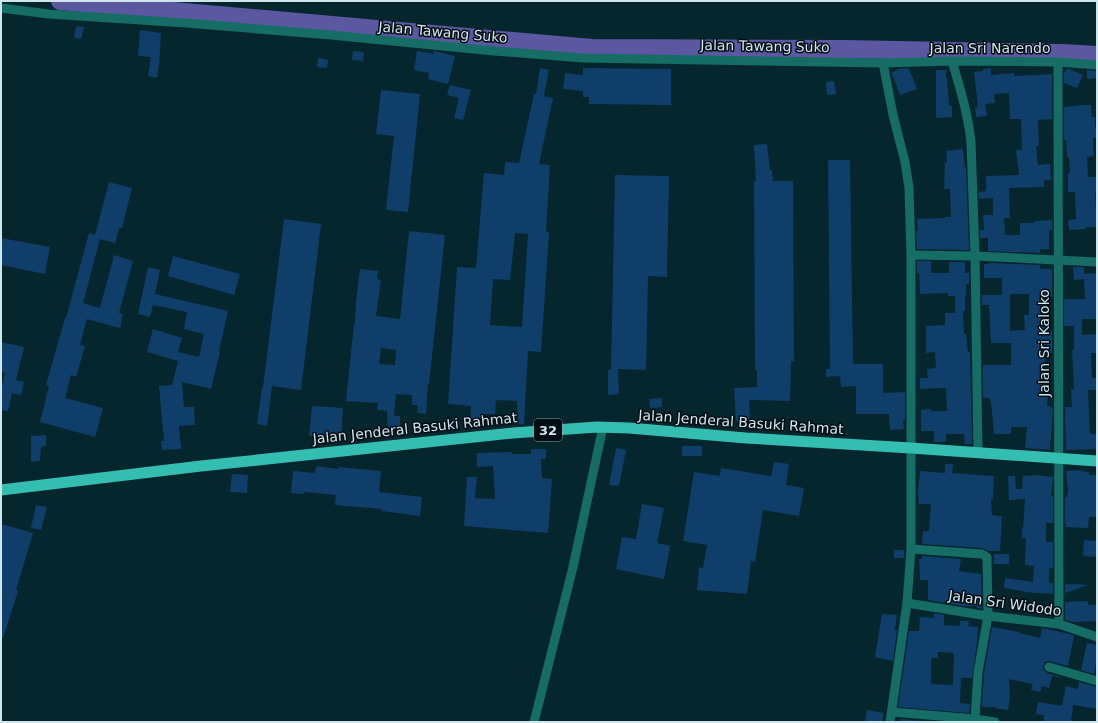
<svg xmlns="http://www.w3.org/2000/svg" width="1098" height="723" font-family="'DejaVu Sans',sans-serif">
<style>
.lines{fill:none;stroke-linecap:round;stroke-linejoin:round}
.river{stroke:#5c57a1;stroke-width:18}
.building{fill:#0f3e6b;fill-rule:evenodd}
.minor{stroke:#156d65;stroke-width:9}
.trunk{stroke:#34beb2;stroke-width:11}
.labels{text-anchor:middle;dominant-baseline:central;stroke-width:3;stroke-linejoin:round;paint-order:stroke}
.shield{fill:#010d12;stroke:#92a4ab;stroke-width:1}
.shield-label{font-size:13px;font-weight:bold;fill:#d0e5ec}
.street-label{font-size:14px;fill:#d0e5ec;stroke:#010d12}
</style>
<rect width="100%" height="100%" fill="#06262e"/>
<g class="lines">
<polyline class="river" points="60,1 592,48 844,49 1062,53 1097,55"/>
</g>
<g class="building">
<polygon points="76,26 84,27 81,39 74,38"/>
<polygon points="140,30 161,33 159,65 157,78 148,76 151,57 138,56"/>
<polygon points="353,51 364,52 363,61 352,60"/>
<polygon points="417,51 434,54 434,51 438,52 455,56 448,84 428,79 429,73 414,70"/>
<polygon points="318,58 328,60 327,68 317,67"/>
<path d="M540,68L549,70L544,96L553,98L539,164L550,165L546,232H549L541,352L528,351L524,424H518L517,401L496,400L495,414H482V423L470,422L471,406L448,404L457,267L476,268L484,173L504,175L505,162L519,163L534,94H536ZM515,233L528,234L522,327L490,325L493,279L510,280Z"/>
<polygon points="583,68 671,69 671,105 589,104 589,97 583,97 583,91 563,89 565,73 583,75"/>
<polygon points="908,68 912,76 917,89 900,95 895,81 891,73 899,69"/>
<polygon points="991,68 991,75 1014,73 1015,76 1052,74 1052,119 1038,120 1039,146 1036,146 1038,165 1050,164 1051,180 1044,180 1044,187 1010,188 1009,189 1010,218 1004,218 1005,235 1020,235 1020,223 1034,223 1034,221 1052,220 1052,230 1049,230 1049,249 1040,249 1040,253 988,251 988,238 980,238 980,230 984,230 983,215 993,215 993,198 979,199 979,192 986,191 986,176 1019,175 1016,150 1022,150 1021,119 1010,119 1009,93 994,94 995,103 985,104 987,116 976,117 975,108 978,107 974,72 983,71 983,69"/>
<polygon points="1067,69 1069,69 1083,75 1077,88 1064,83 1064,73"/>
<polygon points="936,70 946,70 946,78 947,78 949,106 952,106 952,117 936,118"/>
<polygon points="1087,70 1097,71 1097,78 1087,79"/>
<polygon points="834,81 836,94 827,95 826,82"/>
<polygon points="450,85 471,90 463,120 454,118 459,98 447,95"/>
<polygon points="381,90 420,94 408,212 386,210 394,136 376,134"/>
<polygon points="1083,105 1091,105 1092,117 1095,117 1095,127 1097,127 1097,138 1093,138 1094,156 1087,157 1088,177 1097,177 1097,192 1095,193 1097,227 1086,227 1086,229 1069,230 1068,220 1076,219 1075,192 1068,192 1068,173 1070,173 1069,157 1067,157 1066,140 1064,140 1064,107"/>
<polygon points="767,144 770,170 772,170 773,181 793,181 794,361 791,361 790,401 749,400 750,420 736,421 734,388 757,387 757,370 755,370 754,181 756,181 754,145"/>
<polygon points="963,149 965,168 966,168 969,250 917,249 916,231 918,231 917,219 945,218 945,217 951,217 950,189 944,189 945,162 947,162 946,151"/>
<polygon points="828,160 850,160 853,364 883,364 883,393 905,392 905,420 903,420 904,429 890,430 889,414 856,414 856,386 841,387 840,376 826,377 826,369 830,369"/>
<polygon points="615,175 669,176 667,277 648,276 646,370 618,369 619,394 608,395 608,370 611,370"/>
<polygon points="109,182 132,188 122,228 119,228 115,243 100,239 83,303 100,308 114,255 133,261 119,313 123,314 120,328 87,319 80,345 85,346 76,377 71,375 65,398 103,408 95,437 40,422 49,386 46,385 65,318 66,318 89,233 95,235"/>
<polygon points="284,219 321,224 301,390 272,386 267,426 257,424 262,387 263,387"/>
<path d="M409,231L445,235L429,384H428L426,414L417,413L418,405H412V395L396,394L394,416H400V426H394L393,432H388L387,411L377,410L378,403L346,401L354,324H355L356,302L360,269L378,271L377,279L381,280L376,316L400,319ZM381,348L396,350L395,365L379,364Z"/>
<polygon points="1,238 50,247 45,274 1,265"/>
<polygon points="173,256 240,274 234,295 168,276"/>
<polygon points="917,261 931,261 931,273 949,273 949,262 965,262 965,273 969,273 969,284 966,284 966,296 965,296 965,311 963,311 964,334 966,334 968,352 970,352 972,444 965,444 964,434 946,434 946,442 934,442 934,431 921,431 921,410 931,409 931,411 947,411 946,388 920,389 920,378 928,378 927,369 936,368 935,352 926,353 926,326 945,325 945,313 955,313 955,296 948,296 948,293 920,294 919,273 917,273"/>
<path d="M989,263L1040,265V269H1052V297H1043V315H1048V332L1052,331V353H1045L1044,394H1048L1047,406H1051V408H1053L1050,450L1025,448L1027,427H1011V434H994L991,401H990V398H983V365H1011V343H991L989,305H982V295H1002V278H984V264H989ZM1010,294H1029V315H1024L1025,330L1010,331Z"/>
<polygon points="148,267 160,270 155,294 228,311 219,351 220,352 211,389 182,382 184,407 194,407 195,425 179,426 181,449 162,450 161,441 164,441 159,386 172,385 178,361 147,352 153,329 182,338 178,352 199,357 204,334 184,329 187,312 153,305 150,317 138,314"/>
<polygon points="1073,267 1084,267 1084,274 1097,273 1097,319 1082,319 1082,335 1097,334 1097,353 1091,353 1092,378 1097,378 1097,390 1088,390 1090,434 1097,434 1097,449 1066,450 1065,407 1072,407 1071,389 1074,389 1072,350 1074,350 1074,326 1064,326 1064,299 1085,299 1084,279 1074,280"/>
<polygon points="1,342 24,347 16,380 24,382 21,395 12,393 8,411 1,410 1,390 5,373 1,372"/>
<polygon points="662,398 662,407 650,408 649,399"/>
<polygon points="312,406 343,408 341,438 309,436"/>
<polygon points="46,435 46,446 41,447 40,461 31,462 31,436"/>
<rect x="682" y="446" width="20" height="10"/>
<polygon points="616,448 626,450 619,486 609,485"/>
<polygon points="531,449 546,449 546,459 541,459 542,478 552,479 548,533 464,526 467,477 477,477 475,498 495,499 493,466 477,467 477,453 512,452 512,454 531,454"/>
<polygon points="774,462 789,464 786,485 804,488 799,516 763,510 755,562 751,561 747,594 697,590 699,567 703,568 707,545 683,541 694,472 720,476 721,468 771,476"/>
<polygon points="945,464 953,464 952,473 994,476 993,499 991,499 992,515 1002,516 1000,551 988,551 982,548 922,544 923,531 929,531 931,504 919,504 918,492 920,471 945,473"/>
<polygon points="316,466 338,469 339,467 381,471 379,492 422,497 420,516 382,511 382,509 335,505 336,495 304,492 304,494 291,493 293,471 315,473"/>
<polygon points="1079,470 1079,471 1089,472 1089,475 1096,475 1096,486 1097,486 1097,517 1089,517 1088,528 1066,527 1066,524 1065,524 1065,497 1067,497 1068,489 1066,471"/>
<polygon points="232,474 248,475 247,493 230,492"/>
<polygon points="1036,475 1053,477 1051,496 1053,496 1053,523 1046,523 1046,542 1053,542 1053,568 1049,568 1049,583 1053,583 1053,594 1023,592 1023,591 1004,588 1005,578 1033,582 1034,566 1025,565 1026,538 1022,538 1022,528 1023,528 1025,499 1009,500 1008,476 1015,476 1016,489 1022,489 1023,476"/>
<polygon points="642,504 664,508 657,543 670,546 664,579 616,569 622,537 636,539"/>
<polygon points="36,505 47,507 41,530 31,528"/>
<polygon points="1,524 33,533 16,590 18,591 3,638 1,638"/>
<polygon points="1084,540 1097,541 1097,557 1083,556"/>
<rect x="894" y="550" width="10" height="8"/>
<rect x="994" y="554" width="15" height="10"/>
<polygon points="922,556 961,559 959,571 981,574 982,609 977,608 977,606 963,606 928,600 928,580 920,580 919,559 922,559"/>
<polygon points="1067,584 1088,585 1065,593 1065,585"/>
<polygon points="1088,601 1088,605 1097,605 1097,621 1073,622 1065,620 1065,602"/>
<path d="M934,613L944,615V625L960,626V621H969L968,626L978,627L977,643L972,678H961L960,703L970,704L969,713L898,707L909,631H919L920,617L934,618ZM938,652L954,653L953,685L931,684V658H938Z"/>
<polygon points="882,614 897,615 895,630 897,630 893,661 875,657"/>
<polygon points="992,627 1019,632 1019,633 1040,638 1042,628 1074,635 1068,666 1048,661 1045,662 1043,666 1043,669 1047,673 1065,679 1052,676 1049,688 1042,686 1040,692 1031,690 1033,684 1009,679 1010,696 1008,710 995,708 995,707 982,707 984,673"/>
<polygon points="1087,643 1097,645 1097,658 1094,674 1081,670"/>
<polygon points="1079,682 1097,687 1097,709 1073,705 1071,722 1044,722 1044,715 1036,714 1038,702 1062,706 1066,686 1078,689"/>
<polygon points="867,710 884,713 882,722 865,722"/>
<polygon points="900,719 937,722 900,722"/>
</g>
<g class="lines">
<g class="minor">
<polyline points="1,8 49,14 186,23 331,35 494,51 583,58 883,63 952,61 1058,62 1097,65"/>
<path d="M952,61C960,88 968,114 971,142L975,256L978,453"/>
<polyline points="1058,62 1059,624"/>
<polyline points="883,63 893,115 905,162 909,188 911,255 911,549 907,603 890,722"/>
<polyline points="911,255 975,256 1097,262"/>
<polyline points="911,549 982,554 987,557 988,616 978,672 975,719"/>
<polyline points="907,603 988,616 1059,624 1097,637"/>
<polyline points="1049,667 1097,681"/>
<polyline points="892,712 975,719 995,722"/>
<polyline points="534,722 573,567 603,427"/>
</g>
<polyline class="trunk" points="1,490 201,466 513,433 597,427 629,428 746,438 911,448 1097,461"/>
</g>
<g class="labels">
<rect class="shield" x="534" y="419" width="28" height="22" rx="3"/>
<g class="shield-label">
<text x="548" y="430">32</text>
</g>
<g class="street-label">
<text transform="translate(443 32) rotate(5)">Jalan Tawang Suko</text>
<text transform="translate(765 46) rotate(1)">Jalan Tawang Suko</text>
<text x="990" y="48">Jalan Sri Narendo</text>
<text transform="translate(1044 343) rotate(-90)">Jalan Sri Kaloko</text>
<text transform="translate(741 422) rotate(4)">Jalan Jenderal Basuki Rahmat</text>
<text transform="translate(415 428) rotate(-6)">Jalan Jenderal Basuki Rahmat</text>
<text transform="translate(1005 603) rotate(8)">Jalan Sri Widodo</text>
</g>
</g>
<rect width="1098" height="723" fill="none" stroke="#d0e5ec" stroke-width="4"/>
</svg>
